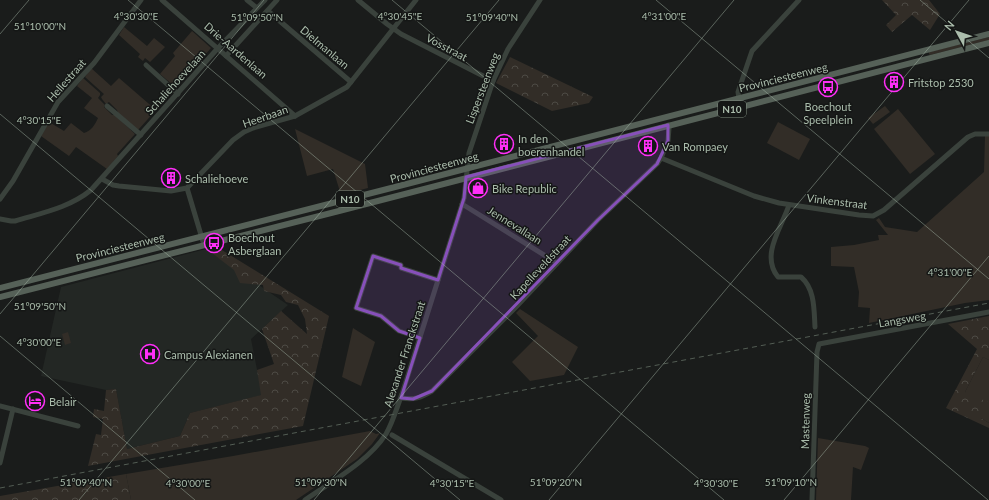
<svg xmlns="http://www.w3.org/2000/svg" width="989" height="500" font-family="Lato,sans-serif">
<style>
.built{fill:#232724}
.green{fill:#322d27}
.forest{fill:url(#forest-crowns)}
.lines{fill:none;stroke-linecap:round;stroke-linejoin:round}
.minor{stroke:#3a423c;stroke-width:5}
.major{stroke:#566158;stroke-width:6}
.rail{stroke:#535d54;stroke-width:1;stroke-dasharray:5 4;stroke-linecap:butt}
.marked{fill:#8750ba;fill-opacity:0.2;stroke:#8750ba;stroke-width:3;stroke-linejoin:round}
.ticks{fill:none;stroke:#abbdac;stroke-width:1;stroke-opacity:0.45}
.labels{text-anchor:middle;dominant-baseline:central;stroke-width:3;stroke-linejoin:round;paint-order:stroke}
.shield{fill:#151716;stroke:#7e8b7f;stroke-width:1}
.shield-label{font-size:10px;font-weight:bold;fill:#abbdac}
.street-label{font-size:11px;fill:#abbdac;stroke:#151716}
.poi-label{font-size:11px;fill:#abbdac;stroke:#151716;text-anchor:start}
.ticks-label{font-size:10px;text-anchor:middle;fill:#abbdac;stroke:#151716;stroke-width:3;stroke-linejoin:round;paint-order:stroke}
</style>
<defs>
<pattern id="forest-crowns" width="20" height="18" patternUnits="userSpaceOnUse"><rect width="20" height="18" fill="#322d27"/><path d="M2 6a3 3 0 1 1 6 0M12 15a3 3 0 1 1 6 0" fill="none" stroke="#4d4a44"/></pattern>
</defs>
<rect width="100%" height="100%" fill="#1a1c1b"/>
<polygon class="built" points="206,249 288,305 251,339 262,395 190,413 180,436 127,449 116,389 106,390 41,376 61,287"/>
<g class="green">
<polygon points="124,27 147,46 154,38 165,47 150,62 145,58 143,61 138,57 140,54 119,35"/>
<polygon points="192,31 211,48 178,85 174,86 160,74 175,56 173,53"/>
<polygon points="989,37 989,40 930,55 929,54 929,52"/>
<polygon points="91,68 111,86 119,78 156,110 138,130 118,113 117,110 109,102 106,104 102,99 101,97 104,94 85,77"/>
<path d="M83,78L100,93V95L98,98L105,105L104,107L112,115H115L135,134L117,154L118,156L107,169L76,147L69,156L41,136L49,122L64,131L71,123L84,133C91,131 95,125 98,118L84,108L92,98L77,86Z"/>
<polygon points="885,106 890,112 873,124 868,118"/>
<polygon points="898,109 935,154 910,174 874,129"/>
<polygon points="778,122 810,139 799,160 767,143"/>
<polygon points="295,129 365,164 368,188 341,195 333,169 307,176"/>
<polygon points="985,136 989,136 989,300 965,303 869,323 870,308 858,307 859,292 854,267 831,266 831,247 854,245 879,240 878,235 888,235 876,220 879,218 885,227 917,232 984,172"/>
<polygon points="520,309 578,347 564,375 530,381 512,362 538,336 516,313"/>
<polygon points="353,328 375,342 361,386 342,377"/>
<polygon points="68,332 71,343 65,345 62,334"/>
<polygon points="983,357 989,360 989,423 981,418 965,392"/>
<polygon points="370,431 376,434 380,433 372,444 357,459 296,500 131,500 126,474 233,456"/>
<polygon points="818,438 865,446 869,448 861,470 853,467 851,500 816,500"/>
</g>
<g class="forest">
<polygon points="882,0 929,0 940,14 930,30 912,15 892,32 886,25 896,15"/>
<polygon points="510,57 593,97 589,103 552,111 496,83"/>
<polygon points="217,247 329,316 303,426 88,466 96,434 101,435 103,419 93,417 94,409 104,411 106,390 116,389 127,449 180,436 190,413 261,395 257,370 274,364 262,329 281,311 307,334 305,319 298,305 286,302 281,295 264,291 263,285 240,283 234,270 208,250"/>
<polygon points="989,316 989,360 983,357 965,392 988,402 981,418 989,423 989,428 946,408 977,349 948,324"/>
<polygon points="126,474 131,500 0,500 0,496"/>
</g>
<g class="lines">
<g class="minor">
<polyline points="162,0 295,116"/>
<polyline points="247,0 257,8"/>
<polyline points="358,0 387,24 401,34 493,81"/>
<polyline points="268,11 351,82"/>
<polyline points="226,56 277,0"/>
<polyline points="146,65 178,94"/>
<polyline points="739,99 738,92 752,51 799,0"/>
<polyline points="107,106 141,135"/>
<polyline points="661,158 754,196 779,203 859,215 873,216 884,210 968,137 975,134 989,134"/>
<polyline points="102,179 113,185 119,186 171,191 187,188 233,140 244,132 253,128 295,116 347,87 416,0"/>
<polyline points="187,188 204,245"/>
<polyline points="0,199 13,181 58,102 94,63 141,0"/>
<polyline points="462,204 557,263"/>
<path d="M789,205C782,227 760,255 778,277H801C815,289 814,310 815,327"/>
<path d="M0,219L11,221H15C41,213 69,208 91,190L218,48L265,0"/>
<polyline points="420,338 399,331 381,316 356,308 373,256 401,265 401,268 438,280"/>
<path d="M401,398C415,400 420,398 432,391L516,307L598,220L657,164L661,158L668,141L669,128L668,125"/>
<polyline points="0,406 78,426"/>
<polyline points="392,435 501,500"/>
<polyline points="0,463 13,409"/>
<path d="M305,500C332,481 368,462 386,434C393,422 397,407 402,394L464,198L469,153L493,81L508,49L540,0"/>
<polyline points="812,500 817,352 819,344 989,312"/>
</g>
<g class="major">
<polyline points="0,288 399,186 989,34"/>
<polyline points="0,297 339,211 989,43"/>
</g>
<polyline class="rail" points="0,488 989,303"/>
</g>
<path class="marked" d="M668,125V141L657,164L598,220L432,391L413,399L401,398L420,338L399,331L381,316L356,308L373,256L401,265V268L438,280L464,198L466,177Z"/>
<path class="ticks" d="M128,0L724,500M392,0L988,500M656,0L989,279M920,0L989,58M0,34L29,0M0,114L460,500M0,314L264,0M0,336L195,500M79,500L499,0M314,500L734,0M549,500L969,0M784,500L989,256"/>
<defs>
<symbol id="building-ring" viewBox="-11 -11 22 22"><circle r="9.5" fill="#151716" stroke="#ff2ff8" stroke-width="1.5"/><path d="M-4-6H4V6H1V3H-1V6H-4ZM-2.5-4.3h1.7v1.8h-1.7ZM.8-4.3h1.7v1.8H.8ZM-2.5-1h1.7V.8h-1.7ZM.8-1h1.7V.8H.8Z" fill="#ff2ff8"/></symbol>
<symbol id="bus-ring" viewBox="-11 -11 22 22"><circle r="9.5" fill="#151716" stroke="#ff2ff8" stroke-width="1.5"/><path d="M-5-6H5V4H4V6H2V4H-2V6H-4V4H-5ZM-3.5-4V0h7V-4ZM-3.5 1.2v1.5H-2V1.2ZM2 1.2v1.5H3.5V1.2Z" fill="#ff2ff8"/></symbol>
<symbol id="shop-ring" viewBox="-11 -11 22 22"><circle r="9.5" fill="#151716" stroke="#ff2ff8" stroke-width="1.5"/><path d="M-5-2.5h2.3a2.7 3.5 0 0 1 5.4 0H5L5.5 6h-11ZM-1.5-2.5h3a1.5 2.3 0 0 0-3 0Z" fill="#ff2ff8"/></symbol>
<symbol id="hospital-ring" viewBox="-11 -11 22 22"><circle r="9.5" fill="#151716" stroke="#ff2ff8" stroke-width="1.5"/><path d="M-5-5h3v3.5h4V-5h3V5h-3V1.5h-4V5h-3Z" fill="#ff2ff8"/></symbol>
<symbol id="hotel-ring" viewBox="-11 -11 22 22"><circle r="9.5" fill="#151716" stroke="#ff2ff8" stroke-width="1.5"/><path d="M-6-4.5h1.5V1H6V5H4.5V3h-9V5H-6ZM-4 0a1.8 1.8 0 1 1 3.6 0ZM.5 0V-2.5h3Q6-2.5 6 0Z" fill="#ff2ff8"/></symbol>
</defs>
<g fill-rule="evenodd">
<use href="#building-ring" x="883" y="71" width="22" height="22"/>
<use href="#bus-ring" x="817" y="76" width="22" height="22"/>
<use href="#building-ring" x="493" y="133" width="22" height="22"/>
<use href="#building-ring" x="637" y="135" width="22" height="22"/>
<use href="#building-ring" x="160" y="167" width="22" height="22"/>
<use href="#shop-ring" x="467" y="177" width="22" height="22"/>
<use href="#bus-ring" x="203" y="232" width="22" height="22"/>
<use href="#hospital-ring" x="139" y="343" width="22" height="22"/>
<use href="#hotel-ring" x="24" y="390" width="22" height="22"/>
</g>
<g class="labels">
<g class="shield">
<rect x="718" y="101" width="28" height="16" rx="3"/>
<rect x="336" y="191" width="28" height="16" rx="3"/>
</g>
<g class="shield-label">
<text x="732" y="109">N10</text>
<text x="350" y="199">N10</text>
</g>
<g class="street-label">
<text transform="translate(325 47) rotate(40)">Dielmanlaan</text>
<text transform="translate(447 47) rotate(28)">Vosstraat</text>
<text transform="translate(236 50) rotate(41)">Drie-Aardenlaan</text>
<text transform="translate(783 77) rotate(-14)">Provinciesteenweg</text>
<text transform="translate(66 80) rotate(-49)">Hellestraat</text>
<text transform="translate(175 82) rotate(-48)">Schaliehoevelaan</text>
<text transform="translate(482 88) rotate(-69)">Lispersteenweg</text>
<text transform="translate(265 116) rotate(-19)">Heerbaan</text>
<text transform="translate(434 167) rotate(-15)">Provinciesteenweg</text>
<text transform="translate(837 201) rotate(7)">Vinkenstraat</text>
<text transform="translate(515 225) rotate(32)">Jennevallaan</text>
<text transform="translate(120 247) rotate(-14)">Provinciesteenweg</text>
<text transform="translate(540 267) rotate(-47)">Kapelleveldstraat</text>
<text transform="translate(902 319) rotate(-10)">Langsweg</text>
<text transform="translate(404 354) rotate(-72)">Alexander Franckstraat</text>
<text transform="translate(805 421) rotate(-89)">Mastenweg</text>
</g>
<g class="poi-label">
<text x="908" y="82">Fritstop 2530</text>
<text x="828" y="106" text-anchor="middle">Boechout<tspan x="828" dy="13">Speelplein</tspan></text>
<text x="518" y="138">In den<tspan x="518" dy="13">boerenhandel</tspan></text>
<text x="662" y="146">Van Rompaey</text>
<text x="185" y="178">Schaliehoeve</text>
<text x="492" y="188">Bike Republic</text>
<text x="228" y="237">Boechout<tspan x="228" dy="13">Asberglaan</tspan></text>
<text x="164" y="354">Campus Alexianen</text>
<text x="49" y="401">Belair</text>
</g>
</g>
<g class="ticks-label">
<text x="136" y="20">4°30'30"E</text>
<text x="400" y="20">4°30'45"E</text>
<text x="664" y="20">4°31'00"E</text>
<text x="257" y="21">51°09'50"N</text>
<text x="492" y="21">51°09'40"N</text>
<text x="40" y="30">51°10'00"N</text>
<text x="39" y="124">4°30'15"E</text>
<text x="950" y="276">4°31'00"E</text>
<text x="40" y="310">51°09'50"N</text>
<text x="39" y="346">4°30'00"E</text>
<text x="86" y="486">51°09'40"N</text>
<text x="321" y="486">51°09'30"N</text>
<text x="556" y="486">51°09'20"N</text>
<text x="791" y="486">51°09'10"N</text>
<text x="188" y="487">4°30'00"E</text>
<text x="452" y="487">4°30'15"E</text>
<text x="716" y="487">4°30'30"E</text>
</g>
<g transform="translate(957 32) rotate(310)" stroke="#151716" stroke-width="3" paint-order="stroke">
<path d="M0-3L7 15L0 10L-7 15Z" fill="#abbdac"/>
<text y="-6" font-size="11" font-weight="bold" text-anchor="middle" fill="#abbdac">N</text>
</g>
</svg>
